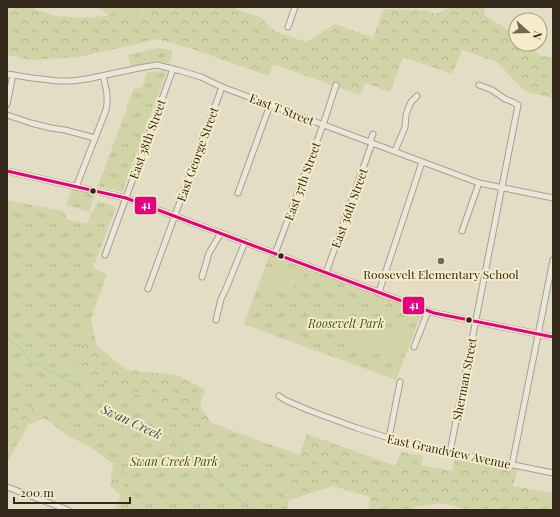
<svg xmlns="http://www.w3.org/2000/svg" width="560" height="517" font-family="'Playfair Display',serif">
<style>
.forest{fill:url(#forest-crowns)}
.park{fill:url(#park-tufts)}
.garden{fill:#d0d4a7}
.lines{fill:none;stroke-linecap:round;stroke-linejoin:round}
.stream{stroke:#b3c8bc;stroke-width:1}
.minor-casing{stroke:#a7a090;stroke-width:7}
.minor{stroke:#eae6d9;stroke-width:5}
.bus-1-casing{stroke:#f6ecca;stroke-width:6}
.bus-1{stroke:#e5007d;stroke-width:3}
.bus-dot{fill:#34281a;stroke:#f6ecca;stroke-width:1.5}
.poi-dot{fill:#716756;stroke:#f6ecca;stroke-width:1.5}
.labels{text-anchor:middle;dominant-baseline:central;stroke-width:4;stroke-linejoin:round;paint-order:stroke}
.street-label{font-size:12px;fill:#34281a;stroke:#f6ecca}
.poi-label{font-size:12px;fill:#34281a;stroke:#f6ecca}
.park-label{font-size:12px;font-style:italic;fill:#42521f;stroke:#f6ecca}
.water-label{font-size:13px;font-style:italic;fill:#285555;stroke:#f6ecca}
.line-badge{stroke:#f6ecca;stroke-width:1.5}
.badge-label{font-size:11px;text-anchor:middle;font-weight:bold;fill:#fff}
</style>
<defs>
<pattern id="forest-crowns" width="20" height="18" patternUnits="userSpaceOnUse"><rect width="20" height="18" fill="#d0d4a7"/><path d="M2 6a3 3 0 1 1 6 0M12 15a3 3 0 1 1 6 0" fill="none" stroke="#b3b68f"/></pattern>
<pattern id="park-tufts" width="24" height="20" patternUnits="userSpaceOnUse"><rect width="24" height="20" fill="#d0d4a7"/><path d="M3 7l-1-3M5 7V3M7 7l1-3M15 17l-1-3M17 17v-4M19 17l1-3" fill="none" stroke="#b3b68f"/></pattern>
</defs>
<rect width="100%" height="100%" fill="#e3ddc6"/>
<g class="forest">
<polygon points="7,7 29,7 55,16 79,18 146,13 161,7 237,7 236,9 260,17 275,31 306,42 335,24 373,38 384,9 424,10 436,14 452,7 485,7 484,15 516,35 516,44 531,44 540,56 553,57 553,98 525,91 497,62 462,50 452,74 403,57 390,92 365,83 360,95 273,64 269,76 189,48 157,39 79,57 30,60 7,55"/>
<polygon points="7,261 88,308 97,346 127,370 177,375 205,390 200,406 224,442 294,472 307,434 396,466 401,452 423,456 421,465 452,471 455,456 518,468 513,486 553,493 553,510 470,510 441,503 414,507 412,510 369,510 370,497 333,486 289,500 287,510 135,510 110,485 114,458 70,437 44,418 28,425 7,463"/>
</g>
<g class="park">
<polygon points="98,7 161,7 146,13 109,16"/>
<polygon points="156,48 172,50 171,63 156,62 131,66 128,55"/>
<polygon points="167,71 122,192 98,186 134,88 142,87 147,72"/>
<polygon points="72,188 95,194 89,212 66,205"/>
<polygon points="7,200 63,211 67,219 87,224 98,201 116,207 93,268 107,274 73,370 179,411 299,455 281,510 115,510 128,475 53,419 7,395"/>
<polygon points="269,256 422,312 396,380 244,324"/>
</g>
<g class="garden">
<path d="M276,263L305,273C297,287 279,299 263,294L274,264Z"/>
<polygon points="357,316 409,334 399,361 348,343"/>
<circle cx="337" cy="327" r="6"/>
</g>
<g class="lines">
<polyline class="stream" points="7,340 20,347 31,362 79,386 99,407 135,420 171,439 194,463 207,468 214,478 251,510"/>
<defs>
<g id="minor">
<polyline points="288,27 295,7"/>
<polyline points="7,74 32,78 58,81 72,81 87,79 139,68 157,65 181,71 201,77 222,87 479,183 553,198"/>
<polyline points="7,104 13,75"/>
<polyline points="7,115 31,123 51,128 65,130 95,138"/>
<polyline points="370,142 373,134"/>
<polyline points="395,151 405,127 406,115 408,109 411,102 417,96"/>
<polyline points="7,171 126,198 434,313 553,337"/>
<path d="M76,187L106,110C109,98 106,88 103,76"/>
<polyline points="238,193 270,105"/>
<polyline points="462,231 479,183"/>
<polyline points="275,254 323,125 336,85"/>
<polyline points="105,255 173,69"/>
<polyline points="326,273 372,143"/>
<polyline points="202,277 209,253 221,233"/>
<polyline points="148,289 222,87"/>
<polyline points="379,292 422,162"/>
<polyline points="216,320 221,299 225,291 245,242"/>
<polyline points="414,347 428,311"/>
<polyline points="279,396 285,400 308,410 357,428 405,443 553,473"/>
<polyline points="389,438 400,382"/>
<polyline points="450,452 518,105 513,102 505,99 492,90 479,85"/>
<polyline points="512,465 553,260"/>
<polyline points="7,487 68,510"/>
</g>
</defs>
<use href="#minor" class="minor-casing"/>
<use href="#minor" class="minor"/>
<defs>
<polyline id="bus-1" points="7,171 126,198 434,313 553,337"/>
</defs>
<use href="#bus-1" class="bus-1-casing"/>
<use href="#bus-1" class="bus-1"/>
</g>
<g class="bus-dot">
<circle cx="93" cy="191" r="3.5"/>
<circle cx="281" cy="256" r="3.5"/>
<circle cx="469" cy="320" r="3.5"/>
</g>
<circle class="poi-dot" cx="441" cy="261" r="4"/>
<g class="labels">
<g class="street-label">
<text transform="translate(282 109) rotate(21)">East T Street</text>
<text transform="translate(147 139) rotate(-70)">East 38th Street</text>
<text transform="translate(197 154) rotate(-70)">East George Street</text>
<text transform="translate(302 181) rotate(-70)">East 37th Street</text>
<text transform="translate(349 208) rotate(-70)">East 36th Street</text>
<text transform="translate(464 379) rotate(-79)">Sherman Street</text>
<text transform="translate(449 451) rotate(12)">East Grandview Avenue</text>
</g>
<g class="poi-label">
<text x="441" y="274">Roosevelt Elementary School</text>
</g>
<g class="park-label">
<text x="346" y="323">Roosevelt Park</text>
<text x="174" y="461">Swan Creek Park</text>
</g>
<g class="water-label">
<text transform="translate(132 421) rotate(25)">Swan Creek</text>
</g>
</g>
<g class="line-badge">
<rect x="134" y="196" width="23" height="19" rx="4" fill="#e5007d"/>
<rect x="402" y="296" width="23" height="19" rx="4" fill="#e5007d"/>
</g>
<g class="badge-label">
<text x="146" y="209">41</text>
<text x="414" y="309">41</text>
</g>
<rect width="560" height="517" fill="none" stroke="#34281a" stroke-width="16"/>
<g transform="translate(528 32) rotate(110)"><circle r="19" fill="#f6ecca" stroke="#a89e84"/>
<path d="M0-3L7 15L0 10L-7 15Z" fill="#716756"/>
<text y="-6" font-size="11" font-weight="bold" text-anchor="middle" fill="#34281a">N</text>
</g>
<path d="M14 497v6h116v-6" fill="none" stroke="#34281a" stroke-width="2"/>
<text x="20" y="497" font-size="12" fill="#34281a" stroke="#f6ecca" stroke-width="3" paint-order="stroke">200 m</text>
</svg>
